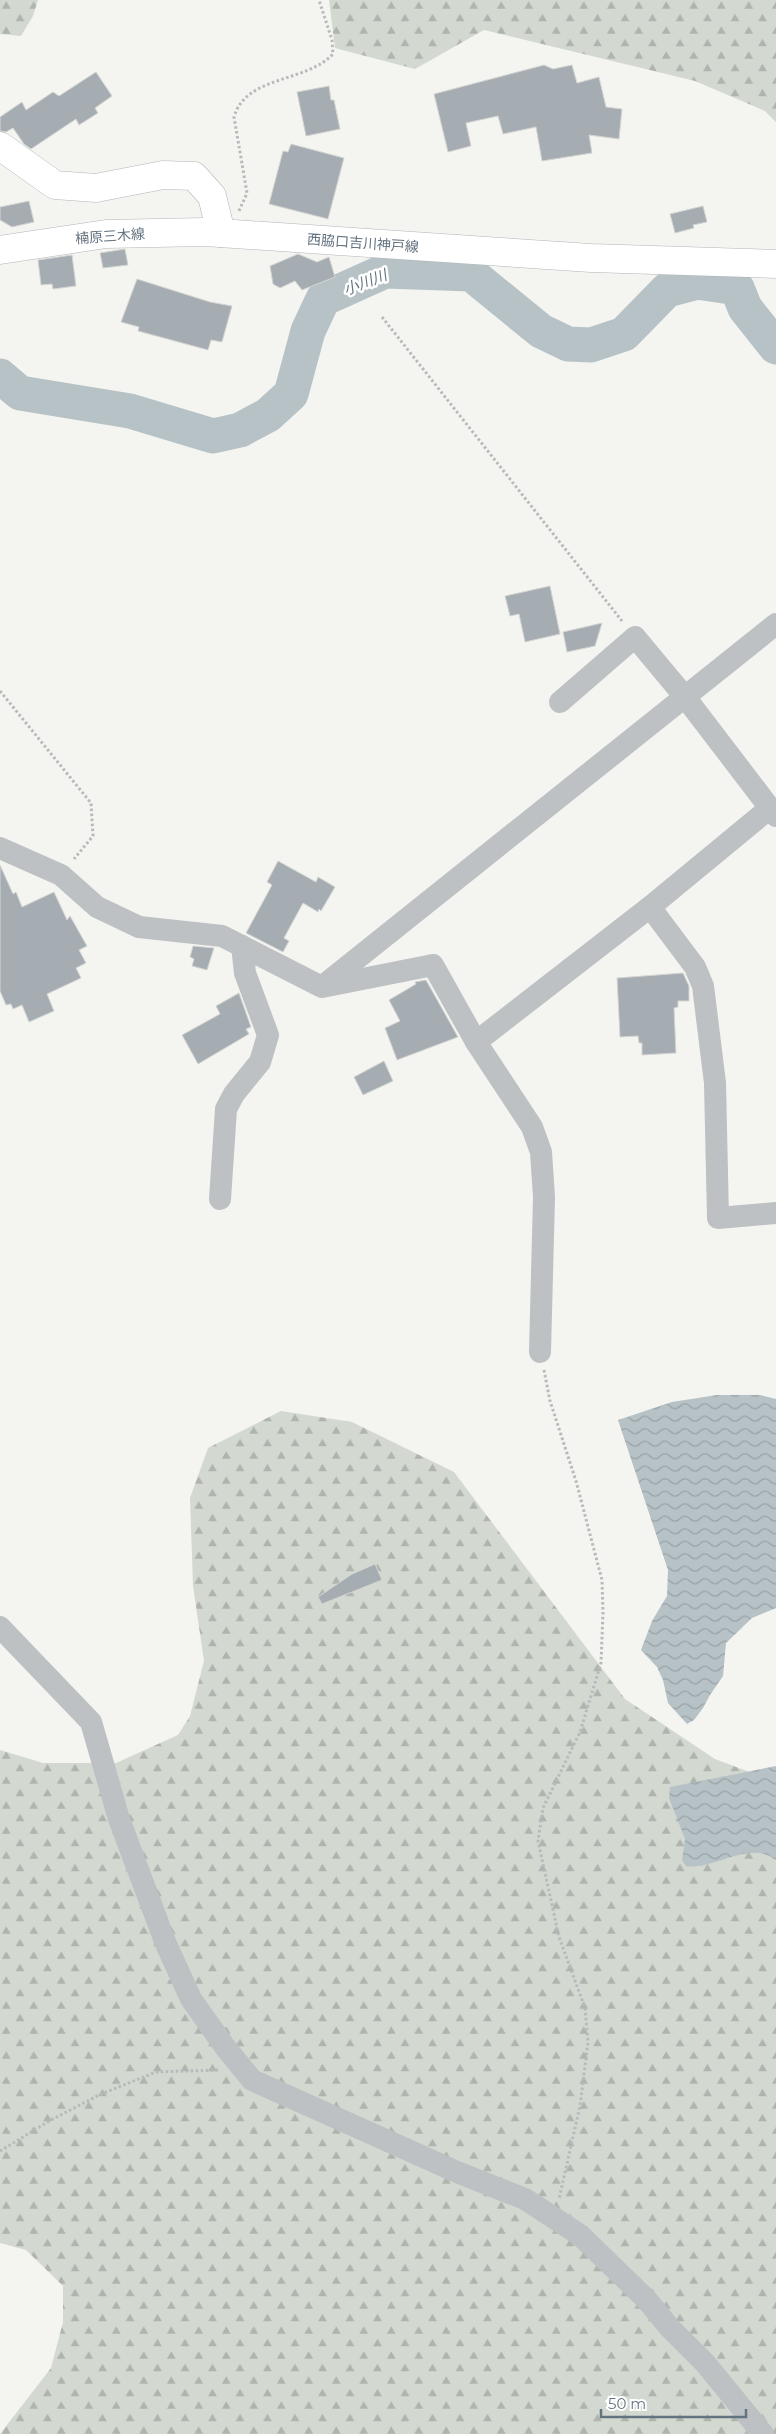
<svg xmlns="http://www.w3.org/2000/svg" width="776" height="2434" font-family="Montserrat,'Noto Sans JP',sans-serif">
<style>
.forest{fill:url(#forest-firs)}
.water{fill:url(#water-waves)}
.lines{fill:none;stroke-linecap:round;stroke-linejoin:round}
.river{stroke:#b7c2c7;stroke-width:35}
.building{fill:#a6adb2;stroke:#d5d5d3}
.secondary-casing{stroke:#b2b6ba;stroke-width:29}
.path{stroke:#b7babc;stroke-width:3;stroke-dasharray:2.5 2.5;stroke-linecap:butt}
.minor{stroke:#bdc1c4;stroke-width:22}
.secondary{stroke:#fff;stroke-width:28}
.labels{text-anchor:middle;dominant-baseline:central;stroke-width:5;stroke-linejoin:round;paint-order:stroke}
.street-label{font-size:14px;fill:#647380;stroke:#fff}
.water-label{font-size:15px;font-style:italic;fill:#60757e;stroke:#fff}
</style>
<defs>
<pattern id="forest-firs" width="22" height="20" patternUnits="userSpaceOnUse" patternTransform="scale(1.25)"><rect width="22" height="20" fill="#d3d9d0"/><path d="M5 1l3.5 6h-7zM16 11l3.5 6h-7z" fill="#afb4ae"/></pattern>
<pattern id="water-waves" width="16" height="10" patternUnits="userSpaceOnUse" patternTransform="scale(1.25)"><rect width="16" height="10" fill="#b7c2c7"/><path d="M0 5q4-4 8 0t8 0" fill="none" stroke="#98a2a7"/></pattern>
</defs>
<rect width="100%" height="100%" fill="#f4f4f0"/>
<g class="forest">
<polygon points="0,0 38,0 33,16 21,36 0,34"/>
<polygon points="329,0 776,0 776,122 765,111 695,81 484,30 415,69 335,48"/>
<polygon points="281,1411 352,1422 454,1472 625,1699 715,1759 776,1782 776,2434 0,2434 51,2368 63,2322 63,2286 26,2250 0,2243 0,1750 43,1763 116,1763 178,1735 190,1716 204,1661 193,1586 190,1498 208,1448"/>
</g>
<g class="water">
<polygon points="717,1395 760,1395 776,1399 776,1608 752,1618 726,1643 723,1676 710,1695 703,1708 694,1720 687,1724 668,1703 663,1680 657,1667 641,1650 652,1621 667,1596 668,1570 618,1420 672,1402"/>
<path d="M776,1766V1860C751,1839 712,1871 686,1866L682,1860L685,1839L669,1798L670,1787Z"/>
</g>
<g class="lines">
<polyline class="river" points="0,376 20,393 130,411 213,436 240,430 268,415 291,394 308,331 323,299 385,271 471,274 541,331 568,344 591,345 624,334 667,290 697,282 737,288 745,308 776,347"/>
</g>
<g class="building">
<polygon points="544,65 553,69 572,65 577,83 599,77 606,107 622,109 619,139 589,135 592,153 542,161 536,127 503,134 498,116 466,123 471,146 448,152 434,94"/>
<polygon points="96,72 112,96 95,108 98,113 79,125 76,119 31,149 24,144 13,128 6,132 0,131 0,117 22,102 26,110 53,92 59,96"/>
<polygon points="329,86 331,100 334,100 340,129 306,136 297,92"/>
<polygon points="291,144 344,158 328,219 269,204 283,151 288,152"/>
<polygon points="29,201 34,222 12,227 0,220 0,207"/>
<polygon points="703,206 707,222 693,225 694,228 675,233 670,214"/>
<polygon points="125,249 128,265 103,268 100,253"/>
<polygon points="298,254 317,262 329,257 335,277 302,290 295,281 280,288 273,284 270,266"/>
<polygon points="72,255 76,286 53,289 52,284 41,285 38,260"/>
<polygon points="137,279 210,302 232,306 222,342 211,340 208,350 138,331 139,327 121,322"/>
<polygon points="550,586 560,634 525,642 519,614 510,616 505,596"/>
<polygon points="602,623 595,646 567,652 563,632"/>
<polygon points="278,861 316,882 318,877 335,887 321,911 319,909 318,912 303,903 284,938 289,941 283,952 246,933 272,885 267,882"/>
<polygon points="0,865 13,894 16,892 22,907 54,892 67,920 70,916 87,946 79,950 86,963 76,968 81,978 47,994 54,1011 29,1022 22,1005 13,1009 11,1004 6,1005 0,991"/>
<polygon points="193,946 214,948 207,970 192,966 194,959 190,957"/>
<polygon points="683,973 689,986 689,1001 678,1001 678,1007 674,1008 676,1053 642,1055 642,1043 639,1043 638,1036 620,1037 617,978"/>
<polygon points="426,980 458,1037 397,1060 385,1028 400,1021 389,1000 416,984 415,982"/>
<polygon points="239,993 251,1027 246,1029 249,1034 198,1064 182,1035 220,1014 216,1006"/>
<polygon points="384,1061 393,1081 363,1095 354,1077"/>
<polygon points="375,1564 382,1580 322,1604 318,1597 352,1574"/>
</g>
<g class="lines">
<defs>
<g id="secondary">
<polyline points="0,146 55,185 96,188 163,175 194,176 212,196 221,233"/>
<polyline points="0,250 106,234 205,232 591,258 776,264"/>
</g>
</defs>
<use href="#secondary" class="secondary-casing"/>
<g class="path">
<path d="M239,211L247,193L234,117C246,75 306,83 333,54L332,40L319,0"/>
<polyline points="382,317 622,621"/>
<polyline points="0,691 91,803 93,836 74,859"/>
<polyline points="544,1370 550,1401 576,1481 602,1580 603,1613 601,1663 580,1732 543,1808 538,1841 559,1937 585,2008 588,2042 580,2106 559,2199"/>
<polyline points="0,2151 51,2120 99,2095 156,2072 218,2070"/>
</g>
<g class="minor">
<polyline points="560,702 635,637 685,697 776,816"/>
<polyline points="0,848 61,875 97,907 139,927 222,936 322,987 433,965 476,1042 532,1127 541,1152 544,1197 540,1352"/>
<polyline points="650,907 695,967 703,986 715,1083 718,1218 776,1213"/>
<polyline points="324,985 776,624"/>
<polyline points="476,1042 650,907 770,808"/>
<polyline points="220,1199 226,1109 234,1094 260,1062 268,1035 245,973 242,946"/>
<polyline points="0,1627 91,1722 119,1819 166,1944 191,1999 225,2047 252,2080 457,2172 525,2199 580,2235 647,2300 669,2327 705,2363 763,2434"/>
</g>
<use href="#secondary" class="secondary"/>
</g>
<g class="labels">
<g class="street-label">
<text transform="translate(110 236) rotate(-4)">楠原三木線</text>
<text transform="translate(363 243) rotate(4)">西脇口吉川神戸線</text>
</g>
<g class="water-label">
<text transform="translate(365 282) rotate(-21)">小川川</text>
</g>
</g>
<path d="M601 2409v8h145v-8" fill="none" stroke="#647380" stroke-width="2.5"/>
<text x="608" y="2409" font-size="15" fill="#647380" stroke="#ffffff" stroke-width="4" paint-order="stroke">50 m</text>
</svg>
